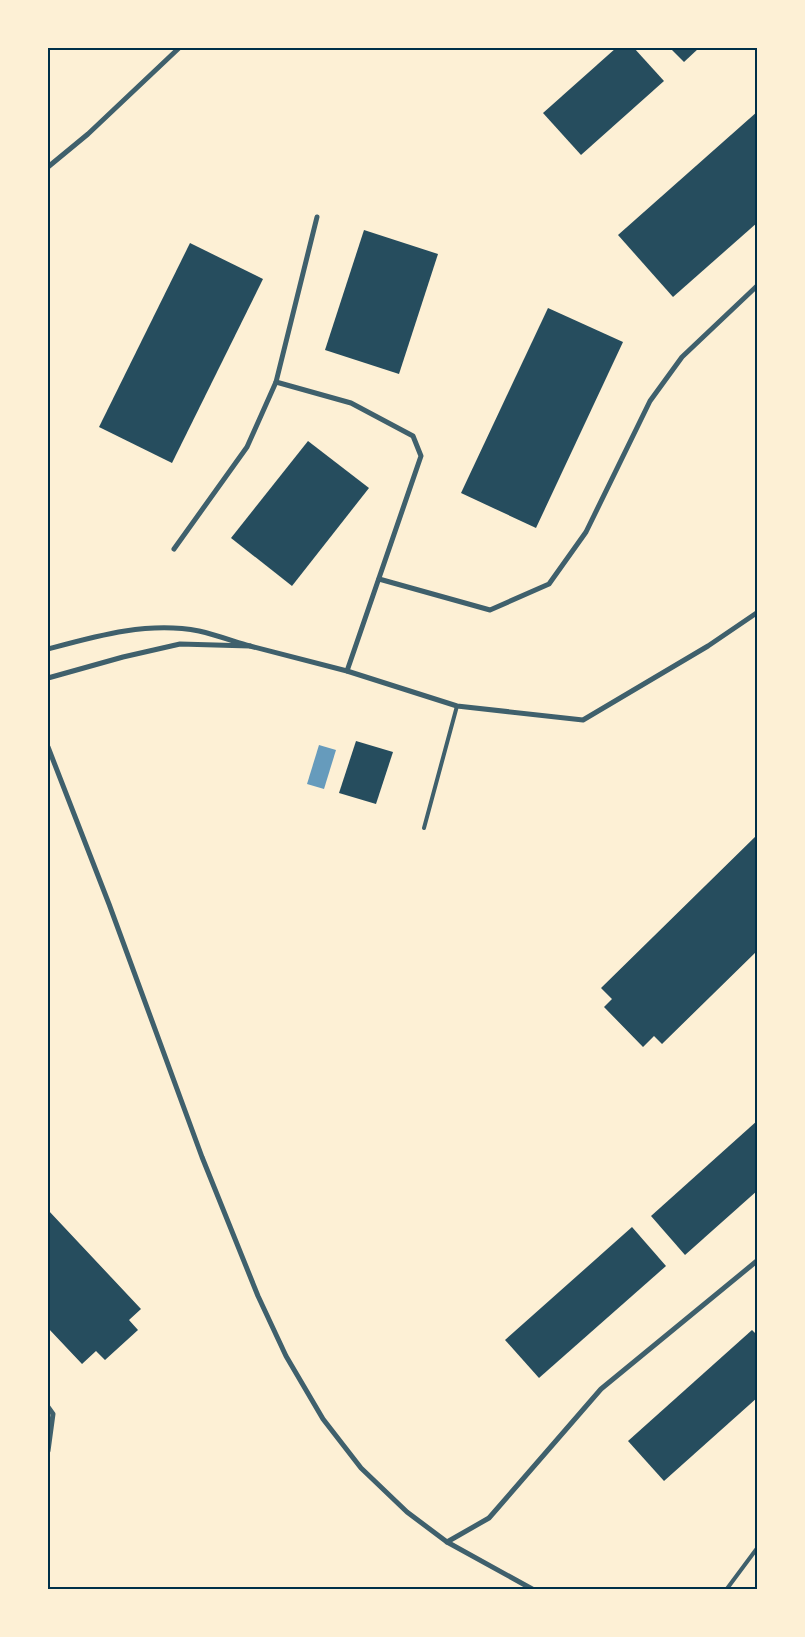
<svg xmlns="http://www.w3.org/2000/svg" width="805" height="1637" font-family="'Exo 2',sans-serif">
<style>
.water{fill:#669bbc}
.building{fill:#264d5e}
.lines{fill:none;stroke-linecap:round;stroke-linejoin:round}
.service{stroke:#3f606c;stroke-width:4}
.minor{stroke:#3f606c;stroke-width:5}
.neatline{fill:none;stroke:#003049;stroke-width:2}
</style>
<rect width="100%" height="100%" fill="#fdf0d5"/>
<polygon class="water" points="319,745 336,750 324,789 307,784"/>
<g class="building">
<polygon points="616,48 634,48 664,81 581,155 543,113"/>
<polygon points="670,48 699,48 684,62"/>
<polygon points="758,111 758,222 673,297 618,235"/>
<polygon points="364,230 438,254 399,374 325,350"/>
<polygon points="190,243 263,279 172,463 99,427"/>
<polygon points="548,308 623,342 536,528 461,493"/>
<polygon points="308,441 369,488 292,586 231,538"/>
<polygon points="356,741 393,752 376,804 339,793"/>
<polygon points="758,834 758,950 662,1044 654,1036 643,1047 604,1007 612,999 601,988"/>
<polygon points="758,1120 758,1190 685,1255 651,1216"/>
<polygon points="48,1210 141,1309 129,1320 138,1330 105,1360 96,1351 82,1364 48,1328"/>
<polygon points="632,1227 666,1266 539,1378 505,1340"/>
<polygon points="752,1330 758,1336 758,1397 664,1481 628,1441"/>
</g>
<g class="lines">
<g class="service">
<polyline points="424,828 457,706"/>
<polyline points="726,1590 758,1547"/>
</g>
<g class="minor">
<polyline points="48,167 88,134 179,48"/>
<polyline points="276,382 351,403 413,436 421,456 347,671"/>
<polyline points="174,549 247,447 276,382 317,217"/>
<polyline points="379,579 490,610 549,584 586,532 650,401 682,357 758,285"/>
<polyline points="250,646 347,671 457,706 583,720 708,646 758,612"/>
<path d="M48,649C96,636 148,621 199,631C216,635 233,641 250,646L180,644L123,657L48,678"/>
<polyline points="48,747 109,904 202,1157 258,1296 286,1356 323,1419 361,1468 407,1512 447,1542 534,1590"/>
<polyline points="48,1407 53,1414 48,1451"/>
<polyline points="447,1542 489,1518 601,1389 758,1260"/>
</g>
</g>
<rect width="805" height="1637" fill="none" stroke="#fdf0d5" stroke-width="98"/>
<rect x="49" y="49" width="707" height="1539" class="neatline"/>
</svg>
